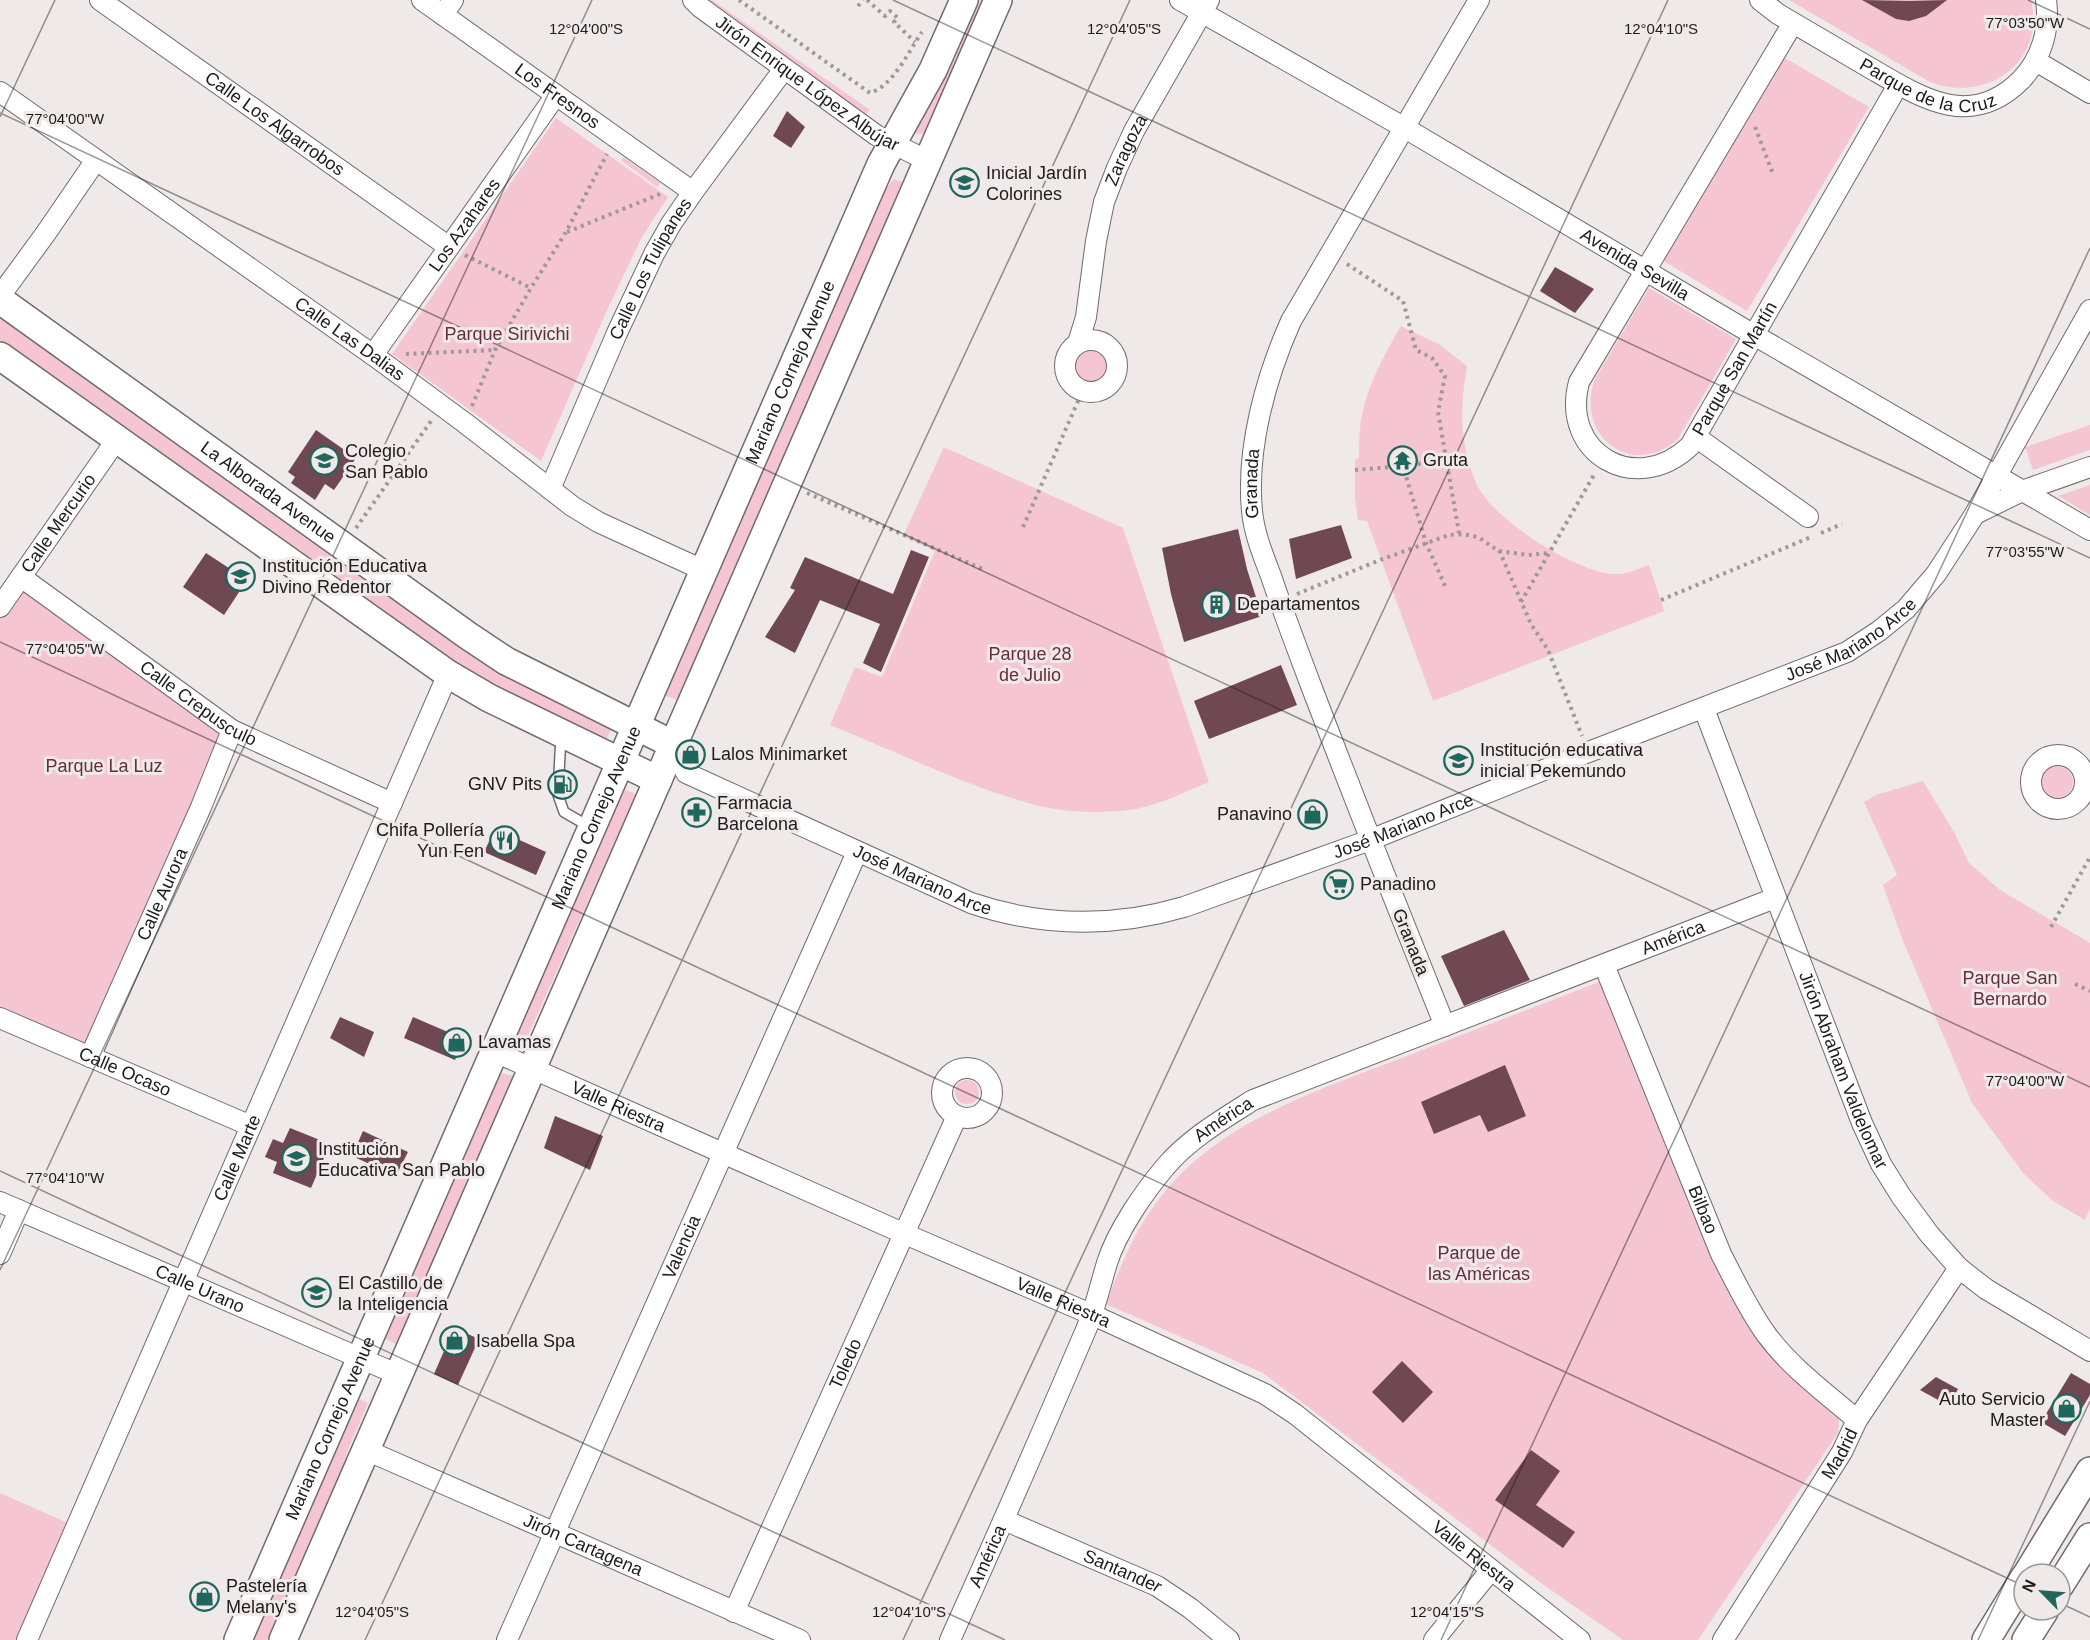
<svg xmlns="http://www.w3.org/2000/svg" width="2090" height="1640" font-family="Helvetica,sans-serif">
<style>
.green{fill:#f5c6d2}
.building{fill:#6f4853}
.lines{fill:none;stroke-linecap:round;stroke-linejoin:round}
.lane-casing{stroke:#706b6c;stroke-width:12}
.street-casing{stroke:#706b6c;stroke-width:22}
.secondary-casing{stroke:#706b6c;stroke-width:30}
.path{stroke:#9d9899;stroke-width:4;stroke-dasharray:3 4.5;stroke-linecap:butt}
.lane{stroke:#fff;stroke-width:9}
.street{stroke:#fff;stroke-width:20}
.secondary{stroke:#fff;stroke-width:27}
.ticks{fill:none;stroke:#1d1b1b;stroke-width:1.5;stroke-opacity:0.45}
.labels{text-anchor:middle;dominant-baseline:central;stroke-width:6;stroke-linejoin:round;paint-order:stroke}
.street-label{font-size:18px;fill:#1d1b1b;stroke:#efe9ea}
.poi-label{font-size:18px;fill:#1d1b1b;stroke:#efe9ea;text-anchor:start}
.park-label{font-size:18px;fill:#662c3f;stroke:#efe9ea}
.ticks-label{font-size:15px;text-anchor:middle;fill:#1d1b1b;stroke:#efe9ea;stroke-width:6;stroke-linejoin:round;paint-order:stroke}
</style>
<rect width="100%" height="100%" fill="#efe9ea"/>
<g class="green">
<polygon points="702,0 712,0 870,110 866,115"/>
<polygon points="975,0 986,0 926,133 918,134 914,132"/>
<path d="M1789,0H2031C2046,62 1986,104 1930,82Z"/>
<polygon points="1785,58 1869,107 1747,311 1662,260"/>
<polygon points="556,118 668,197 642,237 608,308 541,461 392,354"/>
<polygon points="623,157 660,183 657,187 622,161"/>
<polygon points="894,179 910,185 677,700 656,692 877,199"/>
<path d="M1649,288L1736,339L1678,439C1632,480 1574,436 1595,379Z"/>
<polygon points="0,310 615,719 606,741 455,665 0,340"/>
<path d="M1401,326L1440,345L1467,366C1460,407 1459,442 1476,483C1491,518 1575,572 1614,574C1626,575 1637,569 1649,565L1664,611L1433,701L1367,521L1358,520L1355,498V460L1359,458C1359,449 1359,439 1360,430C1363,393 1383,357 1401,326Z"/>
<circle cx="1091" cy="366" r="17"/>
<polygon points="2090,425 2090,450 2033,470 2025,447"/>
<path d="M944,447L1123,528L1209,782C1185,792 1161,804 1136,809C1104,814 1066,813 1035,805C965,786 897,752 830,725L855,667L882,677L935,551L903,536Z"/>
<polygon points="2090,485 2090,515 2058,496"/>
<polygon points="21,577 232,730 90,1057 0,1018 0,606"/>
<circle cx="2057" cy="782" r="16"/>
<polygon points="1923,781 1954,832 1969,863 2000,890 2090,943 2090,1208 2085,1220 2053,1201 2023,1173 1972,1103 1901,936 1883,885 1897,875 1864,802 1876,795"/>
<polygon points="615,786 636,794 521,1051 503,1042"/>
<path d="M1599,982L1609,992L1709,1251L1750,1325L1797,1382L1839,1419L1838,1433L1698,1640H1623L1541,1583L1263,1373L1106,1304C1119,1270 1132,1236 1154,1206C1214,1121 1320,1090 1412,1054C1474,1030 1537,1006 1599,982Z"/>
<polygon points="491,1072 516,1076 398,1345 377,1335"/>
<circle cx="967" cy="1092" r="12"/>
<polygon points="347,1393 368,1403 347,1452 345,1465 267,1640 241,1640"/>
<polygon points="0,1493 77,1527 27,1640 0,1640"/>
</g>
<g class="building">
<polygon points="1862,0 1909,1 1947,0 1926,16 1909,21 1896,19"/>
<polygon points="787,111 805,127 791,148 773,136"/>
<polygon points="1555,267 1594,289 1575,313 1540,291"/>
<polygon points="316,430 356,458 334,490 325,484 315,500 291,483 295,477 288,472"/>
<polygon points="1341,525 1352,558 1296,579 1289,539"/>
<polygon points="1238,529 1247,569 1262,616 1184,642 1171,594 1162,548"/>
<polygon points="911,550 929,557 881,672 863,663 880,624 820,600 795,653 765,637 795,590 790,588 805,557 893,594"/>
<polygon points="206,553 247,580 224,615 183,587"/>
<polygon points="1281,665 1297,705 1209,739 1194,701"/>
<polygon points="566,773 573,774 572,795 565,795 560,789 553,791 553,776 556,779 561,779"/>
<polygon points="495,829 546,852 536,875 484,852"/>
<polygon points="1504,930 1530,980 1464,1006 1441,956"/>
<polygon points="340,1017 374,1032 364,1057 330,1038"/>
<polygon points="413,1017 464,1039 455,1060 404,1038"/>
<polygon points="1505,1065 1526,1116 1488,1132 1480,1115 1434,1134 1421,1102"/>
<polygon points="555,1116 603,1136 590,1170 544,1148"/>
<polygon points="290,1128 330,1144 311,1188 273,1173 277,1162 265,1157 273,1139 283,1143"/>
<polygon points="363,1131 408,1152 396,1176 352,1156"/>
<polygon points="454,1328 479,1339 458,1385 434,1374"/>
<polygon points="1402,1361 1433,1392 1403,1423 1372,1392"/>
<polygon points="2071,1373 2090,1384 2090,1395 2065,1436 2041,1422"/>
<polygon points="1936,1377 1958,1389 1949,1406 1920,1390"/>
<polygon points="1531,1450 1560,1471 1536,1505 1575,1532 1563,1548 1495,1500"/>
</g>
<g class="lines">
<defs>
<g id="lane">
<polyline points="559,773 561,736"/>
<polyline points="558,795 564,812 590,827"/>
</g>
<g id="street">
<path id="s1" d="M100,0L449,247"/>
<path id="s2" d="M422,0L693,192"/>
<path id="s3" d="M693,0L700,7L876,135L928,161"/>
<path id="s4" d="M1180,0L1405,128L1754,335L2090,530"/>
<path id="s5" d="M1760,0L1778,14C1807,31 1836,48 1865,65C1916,94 1968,133 2021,80C2042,58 2050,29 2046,0"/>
<polyline points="443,15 453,0"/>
<path id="s6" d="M1793,23L1579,382C1560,454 1636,497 1690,446L1898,85"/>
<polyline points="2036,61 2090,93"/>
<path id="s7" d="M0,92L373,355L465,423L572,506L598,522L705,571"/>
<polyline points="0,296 46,233 96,160"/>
<circle cx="1091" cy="366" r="26"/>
<path id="s8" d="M1078,343L1086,317L1096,241L1104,202L1117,168L1134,131L1209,0"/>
<path id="s9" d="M373,355L556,95"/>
<polyline points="1696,437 1808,517"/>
<path id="s10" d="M550,489L617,333L654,254L671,224L693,192L784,69"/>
<polyline points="1975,514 2022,491 2090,467"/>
<path id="s11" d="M21,577L232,730L392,803"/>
<path id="s12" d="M0,607L117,439"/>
<path id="s13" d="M1704,709L1862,1123L1881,1164L1901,1196L1929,1234L1959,1268L1986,1289L2090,1351"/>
<path id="s14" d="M674,745L686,773L971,903C1042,927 1112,928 1184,907L1370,840L1586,753L1847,652L1879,631L1906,609L1936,574L1975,514L2090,310"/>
<circle cx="2058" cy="782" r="27"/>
<path id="s15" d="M1604,965L1721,1254C1735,1281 1748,1309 1766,1334C1791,1368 1826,1393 1857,1420"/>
<path id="s16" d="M0,1018L251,1126"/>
<path id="s17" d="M1445,1026C1399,912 1354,798 1310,683C1297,648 1283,612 1271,576C1263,555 1254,533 1252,511C1246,448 1266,377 1291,321L1479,0"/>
<path id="s18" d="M495,1052L905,1234L1093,1315L1265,1394L1295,1414L1580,1640"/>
<path id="s19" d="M90,1057L201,807L232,730"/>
<circle cx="967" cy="1093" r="25"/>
<path id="s20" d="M0,1202L399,1375"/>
<polyline points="0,1254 19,1210"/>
<path id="s21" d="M366,1450L800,1640"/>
<path id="s22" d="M1004,1520L1157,1586L1190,1608L1229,1640"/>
<path id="s23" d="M734,1612L957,1116"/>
<path id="s24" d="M27,1640L448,674"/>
<path id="s25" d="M507,1640L857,852"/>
<path id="s26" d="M950,1640C996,1538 1041,1435 1085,1332C1095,1310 1100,1286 1107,1263C1117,1231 1144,1192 1166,1166C1189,1139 1223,1119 1253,1100L1775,898"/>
<polyline points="1434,1640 1491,1570"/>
<path id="s27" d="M1723,1640L1842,1452L1857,1420L1959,1268"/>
</g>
<g id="secondary">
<path id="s28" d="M0,300L467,635L506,661L674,745"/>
<polyline points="0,356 448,674 489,698 658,780"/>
<polyline points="2027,1574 2090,1471"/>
<polyline points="2060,1585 2090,1537"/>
<path id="s29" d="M238,1640L881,164L933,70L964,0"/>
<polyline points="283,1640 998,0"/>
<polyline points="1986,1640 2024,1578"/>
<polyline points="2026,1640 2045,1610"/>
</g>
</defs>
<use href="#lane" class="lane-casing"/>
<use href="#street" class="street-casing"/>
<use href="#secondary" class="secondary-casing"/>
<g class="path">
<path d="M739,0L870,93C894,85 908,52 922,32"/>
<polyline points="867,0 885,16 890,11 898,18 894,22 915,42"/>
<polyline points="858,6 863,0"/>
<polyline points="1755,127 1773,174"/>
<polyline points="567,232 660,194"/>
<polyline points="465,255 531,288"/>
<polyline points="1347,264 1403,301 1416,350 1432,358 1445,376 1438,412 1459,533"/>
<polyline points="406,354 495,350"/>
<polyline points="472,406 495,350 531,288 566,232 607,154"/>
<polyline points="1403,466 1447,460"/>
<polyline points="1355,470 1403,466 1426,543 1446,588"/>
<polyline points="807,493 985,570"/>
<polyline points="1023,527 1082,392"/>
<polyline points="356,528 431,421"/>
<polyline points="1821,533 1842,524"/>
<polyline points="1499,551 1528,555 1548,553"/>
<path d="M1297,594L1380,560L1449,535C1459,534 1472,534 1481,539C1487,542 1490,547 1499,550L1531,624L1548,650L1582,736"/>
<polyline points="1661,600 1811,537"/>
<polyline points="1521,602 1595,473"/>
<polyline points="2051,927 2090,857"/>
<polyline points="2075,984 2090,991"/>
</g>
<use href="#lane" class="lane"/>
<use href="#street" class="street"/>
<use href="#secondary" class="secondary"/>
</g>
<path class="ticks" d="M893,0L2090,558M2028,0L2090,29M0,113L2090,1087M0,117L55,0M0,642L2024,1586M0,1171L1005,1640M0,1270L592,0M2060,1603L2090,1617M365,1640L1130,0M903,1640L1668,0M1441,1640L2090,248M1978,1640L2090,1401"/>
<defs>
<symbol id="school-ring" viewBox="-11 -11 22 22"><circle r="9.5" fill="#efe9ea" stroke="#1f675c" stroke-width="1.5"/><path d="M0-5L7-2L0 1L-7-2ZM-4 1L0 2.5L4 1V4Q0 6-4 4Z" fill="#1f675c"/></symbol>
<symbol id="temple-ring" viewBox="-11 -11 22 22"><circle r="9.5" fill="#efe9ea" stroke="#1f675c" stroke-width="1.5"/><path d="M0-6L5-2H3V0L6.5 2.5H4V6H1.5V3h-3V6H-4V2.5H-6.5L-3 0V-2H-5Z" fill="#1f675c"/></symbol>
<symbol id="building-ring" viewBox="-11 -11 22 22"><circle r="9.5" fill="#efe9ea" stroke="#1f675c" stroke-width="1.5"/><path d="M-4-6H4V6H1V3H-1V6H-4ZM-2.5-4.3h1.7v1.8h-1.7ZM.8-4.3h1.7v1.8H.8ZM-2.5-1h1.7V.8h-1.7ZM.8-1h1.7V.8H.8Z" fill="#1f675c"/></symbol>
<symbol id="shop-ring" viewBox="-11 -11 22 22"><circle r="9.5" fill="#efe9ea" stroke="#1f675c" stroke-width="1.5"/><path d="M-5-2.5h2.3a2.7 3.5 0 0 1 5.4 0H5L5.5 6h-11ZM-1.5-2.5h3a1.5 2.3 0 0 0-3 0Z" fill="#1f675c"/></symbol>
<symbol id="fuel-ring" viewBox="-11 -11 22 22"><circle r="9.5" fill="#efe9ea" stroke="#1f675c" stroke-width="1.5"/><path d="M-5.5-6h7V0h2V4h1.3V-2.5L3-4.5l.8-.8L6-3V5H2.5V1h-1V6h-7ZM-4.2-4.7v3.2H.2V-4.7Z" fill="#1f675c"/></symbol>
<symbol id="pharmacy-ring" viewBox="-11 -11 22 22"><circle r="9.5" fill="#efe9ea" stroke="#1f675c" stroke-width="1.5"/><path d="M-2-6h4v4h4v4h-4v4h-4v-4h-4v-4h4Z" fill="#1f675c"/></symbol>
<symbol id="restaurant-ring" viewBox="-11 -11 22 22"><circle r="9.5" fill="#efe9ea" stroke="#1f675c" stroke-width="1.5"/><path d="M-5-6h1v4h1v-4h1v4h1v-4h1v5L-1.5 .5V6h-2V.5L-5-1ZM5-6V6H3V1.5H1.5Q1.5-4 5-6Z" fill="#1f675c"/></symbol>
<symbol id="supermarket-ring" viewBox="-11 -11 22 22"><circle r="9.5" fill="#efe9ea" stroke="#1f675c" stroke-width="1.5"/><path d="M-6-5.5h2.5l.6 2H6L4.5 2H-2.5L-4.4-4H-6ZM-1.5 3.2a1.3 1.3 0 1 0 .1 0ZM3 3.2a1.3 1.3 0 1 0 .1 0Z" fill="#1f675c"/></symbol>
</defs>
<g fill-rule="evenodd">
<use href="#school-ring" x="948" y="166" width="33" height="33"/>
<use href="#temple-ring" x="1386" y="444" width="33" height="33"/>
<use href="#school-ring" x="308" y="444" width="33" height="33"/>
<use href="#school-ring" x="224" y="560" width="33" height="33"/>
<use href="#building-ring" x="1200" y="588" width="33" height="33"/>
<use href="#shop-ring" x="674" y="738" width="33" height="33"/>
<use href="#school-ring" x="1442" y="744" width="33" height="33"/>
<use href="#fuel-ring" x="546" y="768" width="33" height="33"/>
<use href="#pharmacy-ring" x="680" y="796" width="33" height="33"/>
<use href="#shop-ring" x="1296" y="798" width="33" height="33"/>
<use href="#restaurant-ring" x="488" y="824" width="33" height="33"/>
<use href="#supermarket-ring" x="1322" y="868" width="33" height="33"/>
<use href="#shop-ring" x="440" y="1026" width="33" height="33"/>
<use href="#school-ring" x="280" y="1142" width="33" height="33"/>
<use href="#school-ring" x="300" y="1276" width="33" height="33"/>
<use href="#shop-ring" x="438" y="1324" width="33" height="33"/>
<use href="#shop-ring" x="2050" y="1392" width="33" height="33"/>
<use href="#shop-ring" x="188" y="1580" width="33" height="33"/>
</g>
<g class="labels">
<g class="street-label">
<text stroke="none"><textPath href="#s5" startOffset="192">Parque de la Cruz</textPath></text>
<text stroke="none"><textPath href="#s3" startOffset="142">Jirón Enrique López Albújar</textPath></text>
<text stroke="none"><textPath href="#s2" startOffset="166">Los Fresnos</textPath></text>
<text stroke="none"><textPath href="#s1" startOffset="214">Calle Los Algarrobos</textPath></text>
<text stroke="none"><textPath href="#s8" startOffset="200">Zaragoza</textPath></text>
<text stroke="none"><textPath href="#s9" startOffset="159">Los Azahares</textPath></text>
<text stroke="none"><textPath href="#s4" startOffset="526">Avenida Sevilla</textPath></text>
<text stroke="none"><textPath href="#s10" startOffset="242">Calle Los Tulipanes</textPath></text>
<text stroke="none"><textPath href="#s7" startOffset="428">Calle Las Dalias</textPath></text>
<text stroke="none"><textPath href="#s6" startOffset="687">Parque San Martín</textPath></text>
<text stroke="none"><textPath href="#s29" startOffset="1383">Mariano Cornejo Avenue</textPath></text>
<text stroke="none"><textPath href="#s17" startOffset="578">Granada</textPath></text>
<text stroke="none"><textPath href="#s28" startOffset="330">La Alborada Avenue</textPath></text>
<text stroke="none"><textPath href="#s12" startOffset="102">Calle Mercurio</textPath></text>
<text stroke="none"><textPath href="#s14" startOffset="1280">José Mariano Arce</textPath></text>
<text stroke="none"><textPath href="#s11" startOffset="218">Calle Crepusculo</textPath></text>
<text stroke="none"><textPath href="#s29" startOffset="897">Mariano Cornejo Avenue</textPath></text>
<text stroke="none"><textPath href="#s14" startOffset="794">José Mariano Arce</textPath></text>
<text stroke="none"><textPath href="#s14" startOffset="290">José Mariano Arce</textPath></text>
<text stroke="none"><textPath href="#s19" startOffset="178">Calle Aurora</textPath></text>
<text stroke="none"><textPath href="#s26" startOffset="1083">América</textPath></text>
<text transform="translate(1411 942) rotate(68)">Granada</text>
<text stroke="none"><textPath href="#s13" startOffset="387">Jirón Abraham Valdelomar</textPath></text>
<text stroke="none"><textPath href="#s16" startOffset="136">Calle Ocaso</textPath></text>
<text stroke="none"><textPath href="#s18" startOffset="135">Valle Riestra</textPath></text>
<text stroke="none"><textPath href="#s26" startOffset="597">América</textPath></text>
<text stroke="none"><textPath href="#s24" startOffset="526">Calle Marte</textPath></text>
<text stroke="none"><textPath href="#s15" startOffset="264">Bilbao</textPath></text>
<text stroke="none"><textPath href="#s25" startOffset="430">Valencia</textPath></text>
<text stroke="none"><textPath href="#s20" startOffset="218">Calle Urano</textPath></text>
<text stroke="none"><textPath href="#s18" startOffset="621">Valle Riestra</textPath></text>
<text stroke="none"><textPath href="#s23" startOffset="272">Toledo</textPath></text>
<text stroke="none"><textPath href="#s29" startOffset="231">Mariano Cornejo Avenue</textPath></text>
<text stroke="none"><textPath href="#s27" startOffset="220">Madrid</textPath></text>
<text stroke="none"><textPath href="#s21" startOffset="237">Jirón Cartagena</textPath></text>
<text stroke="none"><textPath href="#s26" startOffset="92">América</textPath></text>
<text stroke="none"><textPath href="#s18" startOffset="1107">Valle Riestra</textPath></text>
<text stroke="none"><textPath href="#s22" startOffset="129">Santander</textPath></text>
</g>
<g class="poi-label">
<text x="986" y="173">Inicial Jardín<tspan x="986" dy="21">Colorines</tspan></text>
<text x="345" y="451">Colegio<tspan x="345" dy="21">San Pablo</tspan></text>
<text x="1423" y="460">Gruta</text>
<text x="262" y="566">Institución Educativa<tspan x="262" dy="21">Divino Redentor</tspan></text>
<text x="1237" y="604">Departamentos</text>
<text x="1480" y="750">Institución educativa<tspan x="1480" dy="21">inicial Pekemundo</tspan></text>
<text x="711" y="754">Lalos Minimarket</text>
<text x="542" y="784" text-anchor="end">GNV Pits</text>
<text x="717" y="803">Farmacia<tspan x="717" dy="21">Barcelona</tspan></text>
<text x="1292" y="814" text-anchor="end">Panavino</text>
<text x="484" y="830" text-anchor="end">Chifa Pollería<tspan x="484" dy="21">Yun Fen</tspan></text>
<text x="1360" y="884">Panadino</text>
<text x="478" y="1042">Lavamas</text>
<text x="318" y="1149">Institución<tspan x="318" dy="21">Educativa San Pablo</tspan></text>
<text x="338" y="1283">El Castillo de<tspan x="338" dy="21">la Inteligencia</tspan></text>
<text x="476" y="1341">Isabella Spa</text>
<text x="2045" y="1399" text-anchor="end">Auto Servicio<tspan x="2045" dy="21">Master</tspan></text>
<text x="226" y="1586">Pastelería<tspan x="226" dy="21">Melany's</tspan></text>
</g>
<g class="park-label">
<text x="507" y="334">Parque Sirivichi</text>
<text x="1030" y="654">Parque 28<tspan x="1030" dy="21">de Julio</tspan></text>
<text x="104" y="766">Parque La Luz</text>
<text x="2010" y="978">Parque San<tspan x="2010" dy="21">Bernardo</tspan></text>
<text x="1479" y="1253">Parque de<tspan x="1479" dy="21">las Américas</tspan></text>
</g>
</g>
<g class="ticks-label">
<text x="2025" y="28">77°03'50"W</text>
<text x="586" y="34">12°04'00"S</text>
<text x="1124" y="34">12°04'05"S</text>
<text x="1661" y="34">12°04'10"S</text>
<text x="65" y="124">77°04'00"W</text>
<text x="2025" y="557">77°03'55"W</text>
<text x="65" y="654">77°04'05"W</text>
<text x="2025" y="1086">77°04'00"W</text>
<text x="65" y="1183">77°04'10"W</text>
<text x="372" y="1617">12°04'05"S</text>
<text x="909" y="1617">12°04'10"S</text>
<text x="1447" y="1617">12°04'15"S</text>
</g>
<g transform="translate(2042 1592) rotate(295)"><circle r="28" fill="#efe9ea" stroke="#9b9797" stroke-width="1.5"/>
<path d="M0-4.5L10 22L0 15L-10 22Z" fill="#1f675c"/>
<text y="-9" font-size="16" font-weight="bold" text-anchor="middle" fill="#1d1b1b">N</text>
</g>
</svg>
